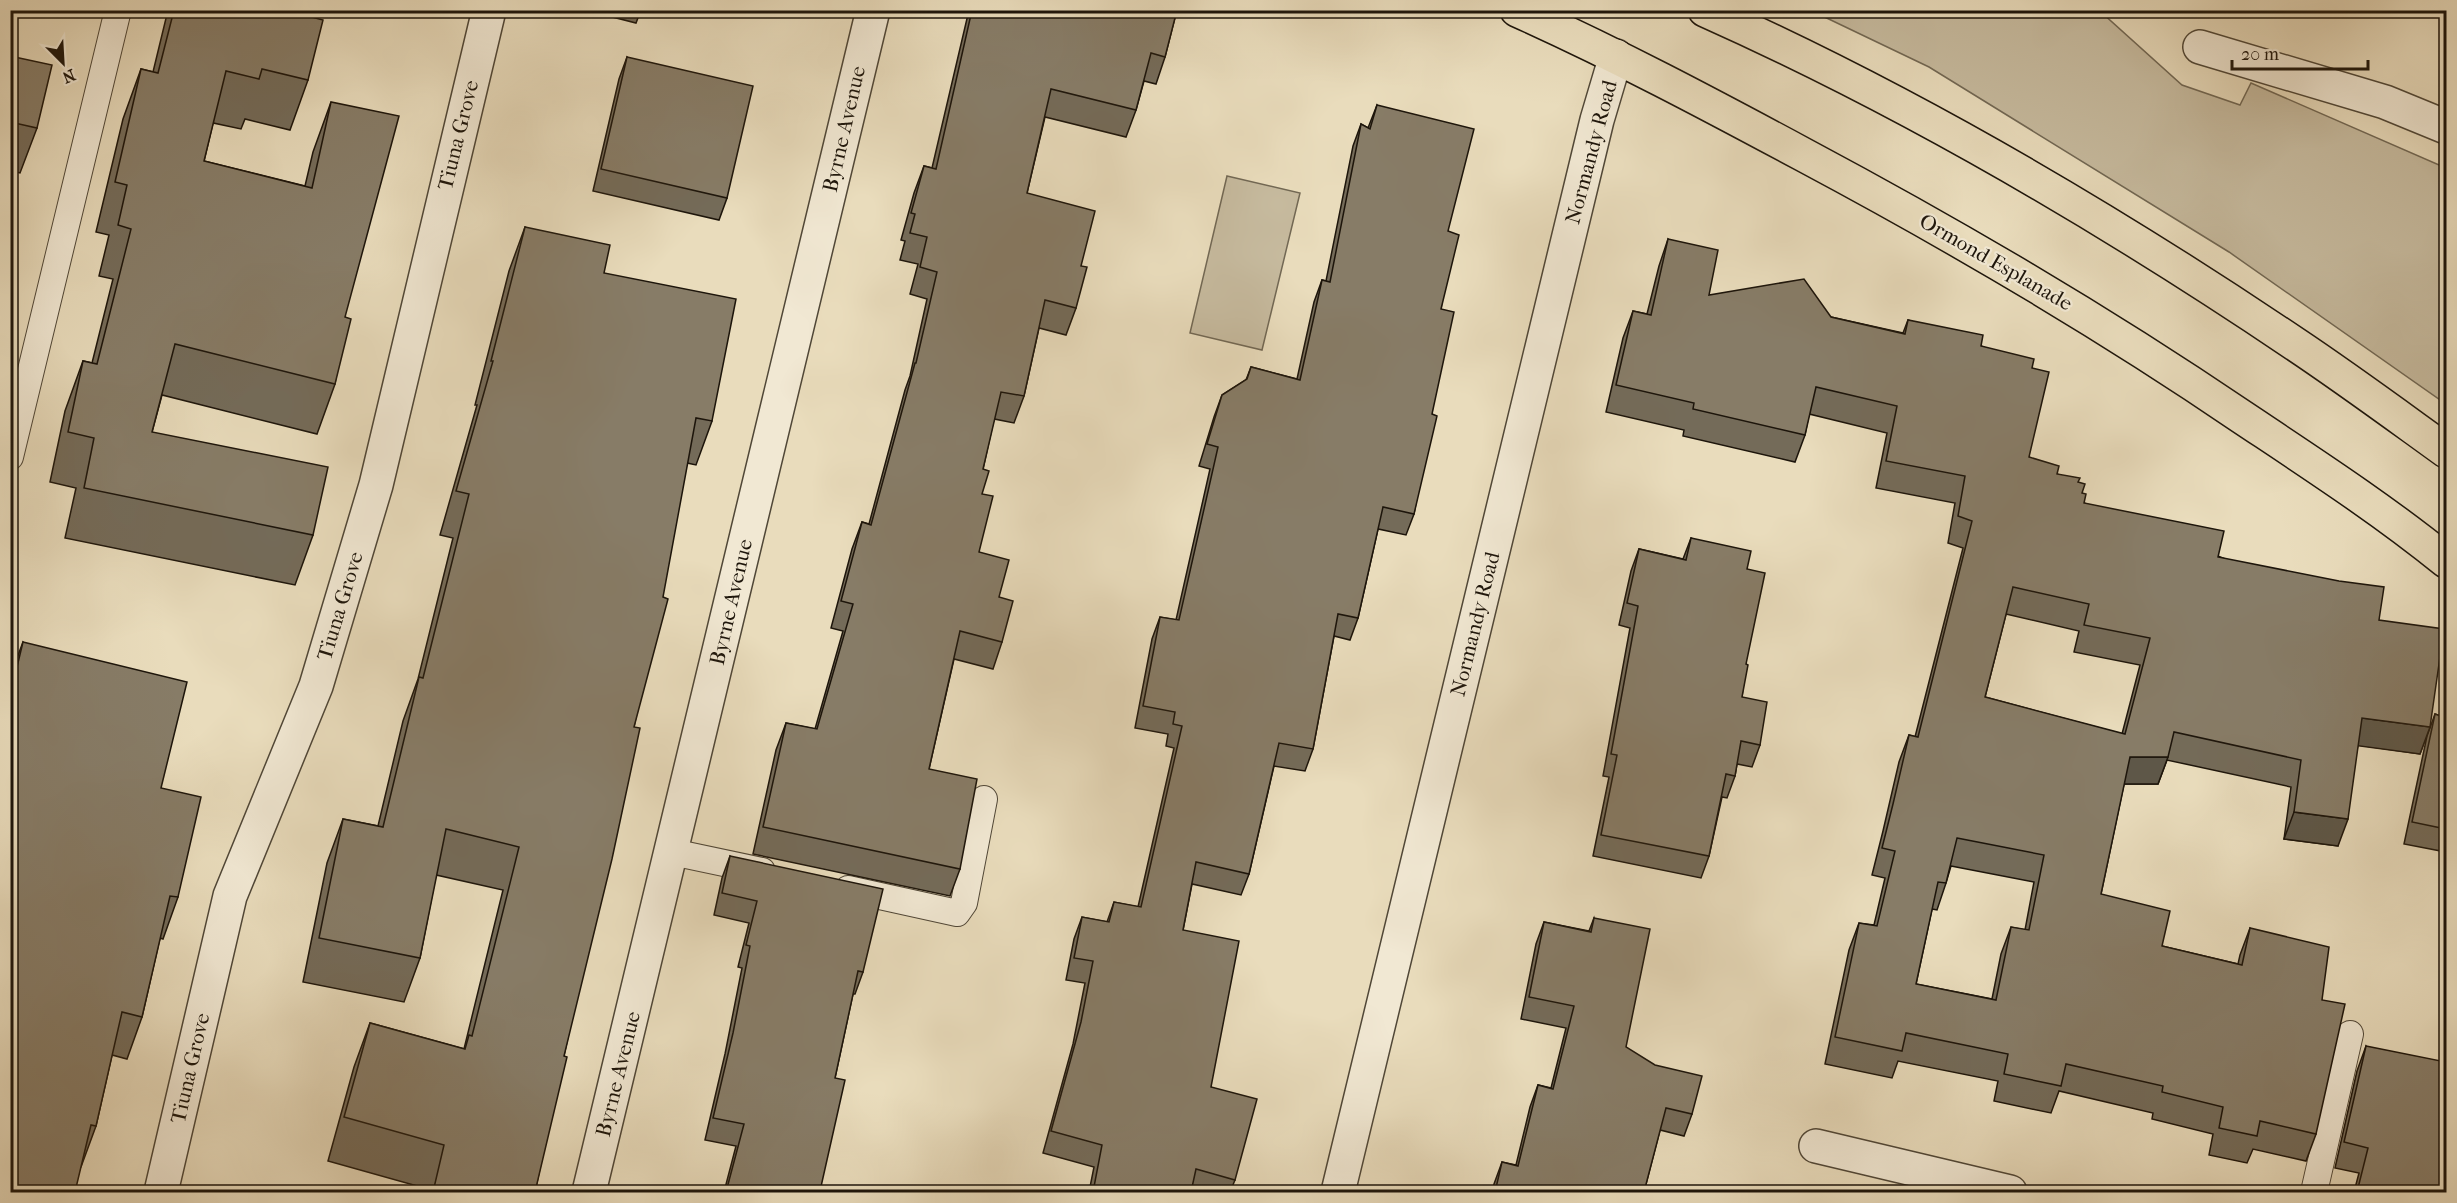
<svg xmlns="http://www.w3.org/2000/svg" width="2457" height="1203" font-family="'IM FELL French Canon',serif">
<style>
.green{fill:#c6ba9e;stroke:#726854;stroke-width:1.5}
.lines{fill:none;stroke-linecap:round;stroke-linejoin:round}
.service-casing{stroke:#504737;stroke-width:28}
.minor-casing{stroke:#504737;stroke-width:36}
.primary-casing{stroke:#1d150b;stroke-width:36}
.service{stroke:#f1e8d3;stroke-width:26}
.minor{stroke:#f1e8d3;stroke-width:33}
.primary{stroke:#e9dcbc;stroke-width:33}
.wall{fill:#746b59;stroke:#1d150b;stroke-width:1.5;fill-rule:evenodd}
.shaded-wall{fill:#5e5748;stroke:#1d150b;stroke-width:1.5}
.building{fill:#877c67;stroke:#1d150b;stroke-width:1.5;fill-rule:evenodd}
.labels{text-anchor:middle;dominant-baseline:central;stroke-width:4.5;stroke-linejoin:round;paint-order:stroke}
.street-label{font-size:21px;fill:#1d150b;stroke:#f1e8d3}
</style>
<rect width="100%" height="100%" fill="#e9dcbc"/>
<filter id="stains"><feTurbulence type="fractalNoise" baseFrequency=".00333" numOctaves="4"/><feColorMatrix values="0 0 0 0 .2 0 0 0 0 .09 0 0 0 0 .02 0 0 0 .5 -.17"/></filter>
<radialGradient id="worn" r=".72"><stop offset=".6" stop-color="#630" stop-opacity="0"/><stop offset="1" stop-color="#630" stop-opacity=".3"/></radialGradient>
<g class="green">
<polygon points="1812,11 2096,11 2102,13 2182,85 2240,105 2251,83 2446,168 2446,404 2229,252 1929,67"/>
<polygon points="1227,176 1300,193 1262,350 1190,333"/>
</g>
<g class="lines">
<defs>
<g id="service">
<polyline points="10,457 118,10"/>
<polyline points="672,852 762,871"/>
<polyline points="848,889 957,913 964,903 984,799"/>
<polyline points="2314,1192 2350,1034"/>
</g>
<g id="minor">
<polyline points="2200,47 2385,102 2446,127"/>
<polyline points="1816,1146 2010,1192"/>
<polyline points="161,1192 230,896 316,686 376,485 489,10"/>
<polyline points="589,1192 873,10"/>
<polyline points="1338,1192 1597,120 1616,56"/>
</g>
<g id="primary">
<path d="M1517,10C1615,54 1709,104 1804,155C1954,235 2101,321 2242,417C2311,463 2382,509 2446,561"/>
<path d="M1705,10C1911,102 2108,218 2295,344C2346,378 2396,415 2446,451"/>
</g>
</defs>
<use href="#service" class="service-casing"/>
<use href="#minor" class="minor-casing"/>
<use href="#primary" class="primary-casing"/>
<use href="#service" class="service"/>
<use href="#minor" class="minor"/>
<use href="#primary" class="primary"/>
</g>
<g class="wall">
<polygon points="168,10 305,10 304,15 308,80 290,130 245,119 241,129 213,123 204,161 305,186 313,152 331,102 345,317 335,384 317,434 162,395 152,432 313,535 295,585 65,538 76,488 50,482 65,411 83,361 92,363 113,279 99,276 109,235 96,232 123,119 141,69 153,72"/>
<polygon points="585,10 641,10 636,23"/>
<polygon points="969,10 1177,10 1165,57 1156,84 1144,81 1136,110 1126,137 1045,117 1027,193 1081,266 1076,308 1066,335 1039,328 1024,396 1014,423 994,419 983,469 982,494 979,552 999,597 1002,642 993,669 954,659 929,769 960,869 950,896 753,854 776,750 786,723 815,729 843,631 831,628 852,549 862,522 869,524 905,390 910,376 927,299 910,294 918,264 900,260 905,241 901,240 914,193 924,166 932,168"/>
<polygon points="10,56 37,128 20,173 10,171"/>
<polygon points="627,57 727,198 719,220 593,191 619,79"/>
<polygon points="1377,105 1448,231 1432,414 1414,514 1406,535 1378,529 1358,618 1350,640 1334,636 1313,749 1305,771 1274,766 1249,874 1241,895 1192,884 1183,930 1211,1087 1235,1180 1230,1192 1089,1192 1094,1167 1043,1153 1073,1044 1085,983 1066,980 1074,939 1082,917 1107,922 1114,902 1138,907 1174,748 1166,746 1168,734 1135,728 1152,639 1160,617 1176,620 1210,469 1199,466 1214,417 1222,395 1246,380 1251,367 1297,379 1314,302 1322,280 1326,281 1353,146 1361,124 1368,128"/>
<polygon points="525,227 604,273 712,421 696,465 687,463 634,727 535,1192 427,1192 428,1189 328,1161 354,1067 370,1023 464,1049 503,890 436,875 420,958 404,1002 303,982 327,863 343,819 378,826 403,721 418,679 453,538 440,535 477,405 475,405 509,271"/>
<path d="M1668,239L1709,295L1831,317L1903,333L1908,320L1981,346L2032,368L2029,457L2057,474L2078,482L2082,493L2084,503L2379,620L2430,727L2420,754L2358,745L2338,846L2284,839L2291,787L2167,760L2158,784H2124L2101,894L2162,946L2238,964L2240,955L2250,928L2322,1000L2316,1134L2306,1161L2253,1149L2247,1163L2209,1155L2213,1134L2152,1119L2153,1113L2059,1091L2051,1113L1994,1101L1998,1081L1898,1061L1892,1078L1825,1064L1849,950L1859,923L1874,925L1885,878L1872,875L1883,831L1899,762L1909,735L1915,737L1963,548L1948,543L1955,503L1876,488L1887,433L1809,414L1805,435L1795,462L1683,436L1684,430L1606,412L1623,338L1633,311L1647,314L1659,266ZM2006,614L2079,631L2074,652L2140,665L2122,734L1985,697ZM1951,866L2034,882L2025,930L2011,927L2001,954L1992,999L1916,984L1932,909L1937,910L1946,883Z"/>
<polygon points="1691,538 1747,569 1746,664 1742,697 1760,745 1752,767 1737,764 1735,776 1727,798 1722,797 1709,856 1701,878 1593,856 1609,777 1603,776 1630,628 1619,625 1631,571 1639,549 1683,559"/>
<polygon points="23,642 161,788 178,897 163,939 160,938 142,1017 127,1059 112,1055 96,1126 81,1167 10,1192 10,677"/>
<polygon points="2435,714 2446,718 2446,852 2404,844 2427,736"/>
<polygon points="730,856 863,972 855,994 853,994 835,1078 820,1191 825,1192 724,1192 736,1146 705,1140 725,1054 742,968 738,967 749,923 714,915 722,878"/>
<polygon points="1594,918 1626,1047 1692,1114 1684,1136 1660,1130 1644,1192 1492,1192 1494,1184 1502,1162 1516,1165 1530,1107 1538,1085 1551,1088 1566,1028 1521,1019 1536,944 1544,922 1589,931"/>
<polygon points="2366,1046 2446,1192 2354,1192 2359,1173 2335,1168 2357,1071"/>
</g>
<g class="shaded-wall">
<polygon points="2362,718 2430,727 2420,754 2352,745"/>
<polygon points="2130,757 2168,757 2158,784 2120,784"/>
<polygon points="2294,812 2348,819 2338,846 2284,839"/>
</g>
<g class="building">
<polygon points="174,10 305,10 304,15 323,20 308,80 262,69 259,79 226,71 204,161 312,188 331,102 399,116 345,317 351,319 335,384 175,344 152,432 328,467 313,535 84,488 94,438 68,432 83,361 97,364 131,229 118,225 127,185 115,182 141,69 158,73"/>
<polygon points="972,10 1177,10 1165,57 1151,53 1136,110 1051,89 1027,193 1095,211 1081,266 1087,267 1076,308 1045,300 1024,396 1001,392 983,469 989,471 982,494 993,496 979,552 1009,560 999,597 1013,601 1002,642 960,631 929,769 977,779 960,869 763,827 786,723 817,729 853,604 841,601 862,522 871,525 915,363 916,363 937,272 920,267 927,237 910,233 915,214 911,213 924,166 936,169"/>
<polygon points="10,56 52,65 37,128 10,122"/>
<polygon points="627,57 753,86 727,198 601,169"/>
<polygon points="1377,105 1474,129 1448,231 1459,235 1441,309 1454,312 1432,414 1437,416 1414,514 1383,507 1358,618 1338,614 1313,749 1279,743 1249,874 1196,862 1183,930 1239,941 1211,1087 1257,1099 1235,1180 1196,1169 1191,1192 1093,1192 1102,1145 1051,1131 1081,1022 1093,961 1074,958 1082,917 1109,922 1114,902 1141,907 1182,726 1173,724 1175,712 1143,706 1160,617 1179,620 1218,447 1207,444 1222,395 1247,379 1251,367 1300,380 1322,280 1330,282 1361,124 1370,129"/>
<polygon points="525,227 610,245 604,273 736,299 712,421 696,418 663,597 668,599 634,727 640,728 612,859 564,1056 567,1057 535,1192 433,1192 444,1145 344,1117 370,1023 465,1049 469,1035 472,1036 519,847 446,829 420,958 319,938 343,819 383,827 419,677 423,678 469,494 456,491 493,361 491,361"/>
<path d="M1668,239L1718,250L1709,295L1804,279L1831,317L1905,334L1908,320L1983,335L1981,346L2034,359L2032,368L2049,372L2029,457L2059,466L2057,474L2080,478L2078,482L2085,484L2082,493L2086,494L2084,503L2224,531L2218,557L2339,581L2384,587L2379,620L2444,629L2430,727L2362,718L2348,819L2294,812L2301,760L2174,732L2168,757H2130L2101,894L2170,911L2162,946L2242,965L2250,928L2329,947L2322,1000L2345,1004L2316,1134L2260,1121L2257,1136L2219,1128L2223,1107L2162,1092L2163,1086L2066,1064L2061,1086L2004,1074L2008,1054L1906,1033L1902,1051L1835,1037L1859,923L1877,926L1895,851L1882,848L1893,804L1909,735L1918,737L1972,521L1958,516L1965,476L1886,461L1897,406L1816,387L1805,435L1693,409L1694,403L1616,385L1633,311L1651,315ZM2013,587L2089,604L2084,625L2150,638L2125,734L1985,697ZM1957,838L2044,855L2029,930L2011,927L1996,1000L1916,984L1938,882L1946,883Z"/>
<polygon points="1691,538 1751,551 1747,569 1765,573 1746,664 1748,665 1742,697 1767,702 1760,745 1741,741 1735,776 1726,774 1709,856 1601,835 1617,755 1611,754 1638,606 1627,603 1639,549 1686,560"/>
<polygon points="23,642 187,682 161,788 201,797 178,897 170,896 142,1017 122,1012 96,1126 91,1125 75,1192 10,1192 10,696"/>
<polygon points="2435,714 2446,718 2446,829 2412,822"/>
<polygon points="730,856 883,889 863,972 858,971 835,1078 845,1080 820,1191 825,1192 726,1192 744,1124 713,1118 733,1033 750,946 746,945 757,901 722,893"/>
<polygon points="1594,918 1650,929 1626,1047 1655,1065 1702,1076 1692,1114 1666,1108 1644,1192 1495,1192 1502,1162 1518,1166 1538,1085 1553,1089 1574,1006 1529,997 1544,922 1591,932"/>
<polygon points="2366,1046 2446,1062 2446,1192 2357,1192 2368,1148 2344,1142"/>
</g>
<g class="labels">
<g class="street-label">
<text transform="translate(844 129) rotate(-77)">Byrne Avenue</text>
<text transform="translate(458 135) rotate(-76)">Tiuna Grove</text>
<text transform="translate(1591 152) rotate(-75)">Normandy Road</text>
<text transform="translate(1996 262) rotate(30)">Ormond Esplanade</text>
<text transform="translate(731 602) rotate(-77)">Byrne Avenue</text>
<text transform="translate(340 606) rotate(-73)">Tiuna Grove</text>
<text transform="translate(1475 624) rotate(-76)">Normandy Road</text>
<text transform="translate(190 1068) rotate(-77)">Tiuna Grove</text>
<text transform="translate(618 1074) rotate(-76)">Byrne Avenue</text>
</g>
</g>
<rect width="2457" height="1203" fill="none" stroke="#e9dcbc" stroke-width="36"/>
<rect x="12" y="12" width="2433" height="1179" fill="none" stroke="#1d150b" stroke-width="3"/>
<rect x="18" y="18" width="2421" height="1167" fill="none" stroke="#1d150b" stroke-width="1.5"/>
<g transform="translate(63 63) rotate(156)" stroke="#f1e8d3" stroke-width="4.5" paint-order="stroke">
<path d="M0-4.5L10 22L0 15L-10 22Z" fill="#1d150b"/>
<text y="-9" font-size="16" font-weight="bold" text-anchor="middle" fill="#1d150b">N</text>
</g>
<path d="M2232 60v9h136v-9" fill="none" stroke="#1d150b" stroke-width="3"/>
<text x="2241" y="60" font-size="18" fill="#1d150b" stroke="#f1e8d3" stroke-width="4.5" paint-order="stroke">20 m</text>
<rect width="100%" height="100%" filter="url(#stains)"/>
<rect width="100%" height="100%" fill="url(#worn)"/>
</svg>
